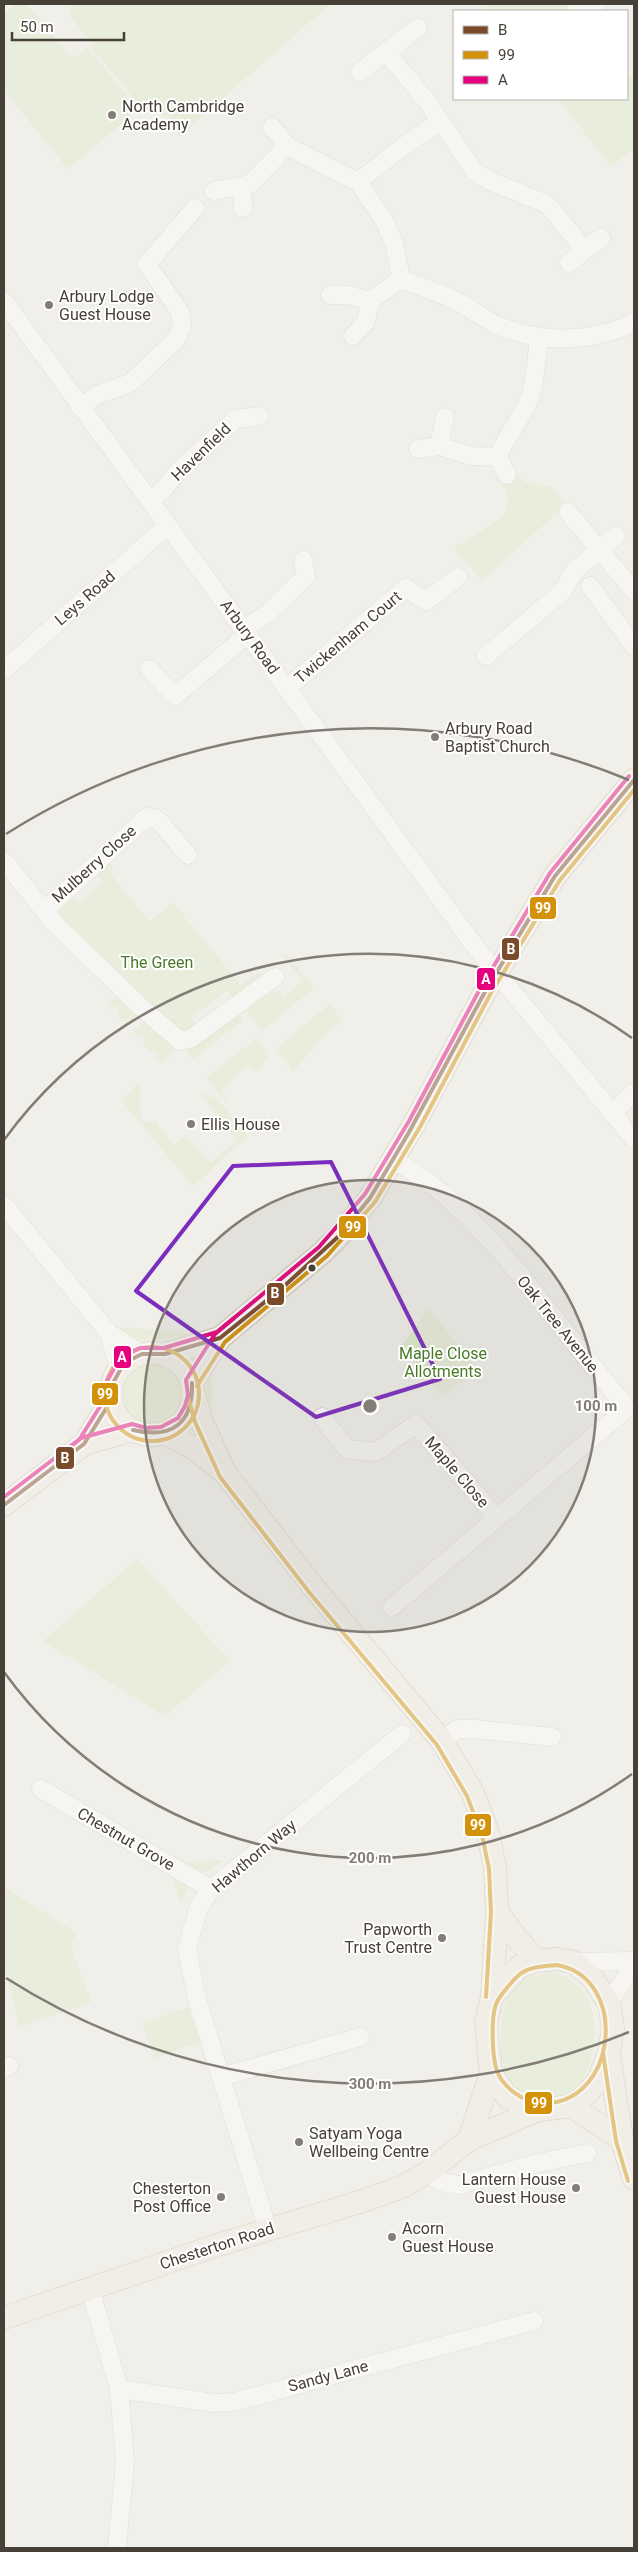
<svg xmlns="http://www.w3.org/2000/svg" width="638" height="2552" font-family="Roboto,sans-serif">
<style>
.green{fill:#dfebca}
.lines{fill:none;stroke-linecap:round;stroke-linejoin:round}
.minor-casing{stroke:#cdcbc6;stroke-width:19}
.major-casing{stroke:#d3cbb7;stroke-width:24}
.minor{stroke:#fdfdfc;stroke-width:18}
.major{stroke:#f1ede4;stroke-width:22}
.bus-1-casing{stroke:#fff;stroke-width:8}
.bus-2-casing{stroke:#fff;stroke-width:8}
.bus-3-casing{stroke:#fff;stroke-width:8}
.bus-1{stroke:#7a4b2a;stroke-width:4}
.bus-2{stroke:#d4920b;stroke-width:4}
.bus-3{stroke:#e5007d;stroke-width:4}
.marked{fill:none;stroke:#7b2cbf;stroke-width:4;stroke-linejoin:round}
.ring{fill:none;stroke:#827d75;stroke-width:2.5}
.poi-dot{fill:#827d75;stroke:#fff;stroke-width:2}
.bus-dot{fill:#474036;stroke:#fff;stroke-width:2}
.labels{text-anchor:middle;dominant-baseline:central;stroke-width:4;stroke-linejoin:round;paint-order:stroke}
.poi-label{font-size:16px;fill:#474036;stroke:#fff;text-anchor:start}
.street-label{font-size:16px;fill:#474036;stroke:#fff}
.park-label{font-size:16px;fill:#497a28;stroke:#fff}
.centre{fill:#827d75;stroke:#fff;stroke-width:2.5}
.ring-label{font-size:15px;text-anchor:middle;font-weight:bold;fill:#827d75;stroke:#fff;stroke-width:4;stroke-linejoin:round;paint-order:stroke}
.line-badge{stroke:#fff;stroke-width:2}
.badge-label{font-size:14px;text-anchor:middle;font-weight:bold;fill:#fff}
</style>
<rect width="100%" height="100%" fill="#f1efea"/>
<g class="green">
<polygon points="16,4 26,4 73,59 87,48 139,109 68,169 4,90 4,15"/>
<polygon points="70,4 330,4 180,136 155,105 146,113 93,49 93,43 70,17"/>
<polygon points="486,4 573,4 583,11 491,11"/>
<polygon points="634,77 634,148 611,166 558,99 627,99 627,78"/>
<path d="M518,475L524,482L551,487L566,504L482,581L454,548L503,517C511,506 508,495 502,483Z"/>
<polygon points="109,862 114,868 109,872 149,922 173,903 241,985 259,972 261,977 234,999 227,991 191,1017 197,1025 185,1032 176,1030 59,916 60,907 71,896 79,903 103,882 97,874"/>
<polygon points="285,953 314,988 262,1031 245,1009 271,991 279,991 284,996 303,981 282,955"/>
<polygon points="119,995 139,1014 130,1022 127,1019 124,1022 117,1014 121,1010 116,1005 111,1009 108,1005"/>
<polygon points="330,1004 342,1020 324,1035 293,1072 277,1048"/>
<polygon points="238,1014 243,1020 193,1059 186,1050"/>
<polygon points="146,1021 176,1048 161,1064 155,1058 159,1054 154,1049 151,1052 142,1042 145,1039 141,1034 137,1037 133,1032"/>
<polygon points="257,1038 268,1053 267,1059 256,1072 248,1064 221,1091 228,1100 226,1102 207,1077"/>
<polygon points="139,1083 141,1121 158,1122 158,1126 174,1145 186,1136 211,1163 237,1140 202,1096 206,1093 210,1099 214,1095 248,1136 193,1186 121,1100"/>
<polygon points="429,1309 478,1370 442,1397 401,1346"/>
<path d="M124,1327L186,1333L187,1336C166,1338 134,1346 119,1329Z"/>
<circle cx="152" cy="1394" r="31"/>
<polygon points="211,1371 212,1416 208,1418 204,1401 204,1375"/>
<polygon points="137,1559 230,1661 165,1716 43,1641"/>
<polygon points="224,1860 200,1875 177,1862"/>
<polygon points="171,1873 190,1884 181,1902"/>
<polygon points="4,1887 77,1933 70,1944 91,2002 19,2027 4,1964"/>
<path d="M554,1973C593,1985 596,2011 593,2048C591,2068 584,2084 566,2094C557,2100 547,2101 537,2099C532,2098 525,2098 522,2096C494,2080 495,2002 518,1983C527,1976 543,1974 554,1973Z"/>
<polygon points="188,2007 200,2042 154,2058 143,2023"/>
</g>
<g class="lines">
<defs>
<g id="minor">
<polyline points="576,4 585,7 597,4"/>
<polyline points="386,52 418,28"/>
<polyline points="360,72 386,52 426,100 474,171 490,181 547,204 585,250 601,238"/>
<path d="M272,127L287,146L358,182L385,222L394,243L401,279C419,286 437,292 454,300C469,307 482,318 497,325C539,344 593,343 634,322"/>
<polyline points="358,182 401,148 441,121"/>
<polyline points="242,186 243,208"/>
<polyline points="214,191 250,184 287,146"/>
<polyline points="569,263 585,250"/>
<polyline points="330,295 348,295 370,301 366,322 353,336"/>
<polyline points="4,301 477,949 634,1139"/>
<polyline points="370,301 401,279"/>
<polyline points="80,407 97,395 130,383 176,340 182,326 180,312 147,264 195,208"/>
<polyline points="439,446 445,417"/>
<polyline points="418,449 439,446 471,456 498,457 507,475"/>
<path d="M498,457C505,437 519,422 528,403C536,383 536,359 539,338"/>
<polyline points="149,501 163,490 178,471 236,419 259,416"/>
<polyline points="568,512 634,591"/>
<polyline points="590,586 634,646"/>
<polyline points="244,629 268,613 306,576 303,560"/>
<polyline points="486,656 563,591 574,571 616,536"/>
<polyline points="149,669 175,696 248,634"/>
<polyline points="4,670 167,526"/>
<polyline points="287,688 406,588 426,601 458,577"/>
<polyline points="4,861 55,924 143,1009 180,1041 190,1039 275,977"/>
<polyline points="44,911 147,817 155,818 160,822 188,855"/>
<polyline points="612,1114 634,1092"/>
<polyline points="4,1205 109,1333 142,1354"/>
<polyline points="109,1333 119,1369"/>
<polyline points="322,1417 347,1449 376,1452 416,1424 497,1518"/>
<path d="M392,1607L625,1410L623,1403C566,1337 517,1261 452,1202C435,1185 413,1172 393,1159"/>
<polyline points="442,1741 457,1729 474,1729 552,1737"/>
<polyline points="41,1789 211,1889"/>
<polyline points="574,1962 634,1961"/>
<polyline points="609,2003 627,1975 634,1970"/>
<polyline points="4,2068 9,2066"/>
<polyline points="221,2077 360,2037"/>
<polyline points="428,2172 441,2182 459,2185 535,2164 587,2153"/>
<polyline points="268,2230 197,1999 187,1949 198,1909 211,1889 402,1734"/>
<polyline points="90,2288 119,2389 125,2462 117,2548"/>
<polyline points="119,2389 213,2403 234,2402 534,2321"/>
</g>
<g id="major">
<circle cx="152" cy="1394" r="41"/>
<polyline points="165,1354 220,1338"/>
<polyline points="192,1383 220,1338 323,1252 340,1235 370,1198 414,1124 486,990 555,876 634,780"/>
<polyline points="194,1395 201,1420 225,1473 314,1588 442,1741 473,1793 488,1833 495,1868 497,1912 492,1997"/>
<polyline points="163,1433 192,1447 220,1469"/>
<polyline points="84,1444 133,1430"/>
<polyline points="4,1505 84,1444 112,1399"/>
<polyline points="497,1912 517,1939 537,1961"/>
<polygon points="557,1959 574,1962 592,1978 609,2003 613,2028 609,2052 599,2079 587,2094 571,2106 538,2110 507,2097 491,2073 486,2022 492,1997 520,1966 537,1961"/>
<polyline points="609,2055 622,2140 634,2179"/>
<polyline points="571,2106 622,2140"/>
<polyline points="469,2140 491,2073"/>
<polyline points="4,2318 218,2245 363,2201 404,2186 428,2172 469,2140 538,2110"/>
</g>
</defs>
<use href="#minor" class="minor-casing"/>
<use href="#major" class="major-casing"/>
<use href="#minor" class="minor"/>
<use href="#major" class="major"/>
<defs>
<g id="bus-1">
<polyline points="112,1399 113,1383 124,1363 142,1354 165,1354 220,1338 281,1289 340,1235 370,1198 408,1134 486,990 555,876 634,780"/>
<path d="M133,1430C172,1439 193,1424 192,1383"/>
<polyline points="4,1505 84,1444 112,1399"/>
</g>
<g id="bus-2">
<circle cx="152" cy="1394" r="47"/>
<polyline points="197,1386 225,1342 327,1256 375,1202 420,1127 491,993 560,880 634,790"/>
<polyline points="188,1397 195,1422 220,1477 309,1592 437,1745 467,1796 482,1835 489,1869 491,1912 486,1997"/>
<path d="M557,1965C631,1978 617,2108 540,2103C523,2102 503,2087 497,2071C492,2056 490,2013 498,2000C503,1992 516,1976 523,1972C532,1966 547,1966 557,1965Z"/>
<polyline points="603,2053 616,2141 628,2181"/>
</g>
<g id="bus-3">
<polyline points="59,1455 79,1440 106,1397 107,1381 120,1358 140,1348 164,1348 217,1332 234,1318"/>
<polyline points="4,1497 81,1438 132,1424 146,1428 161,1427 178,1418 185,1406 188,1395 186,1380 215,1334 319,1247 365,1194 409,1121 481,987 550,873 629,776"/>
</g>
</defs>
<use href="#bus-1" class="bus-1-casing"/>
<use href="#bus-2" class="bus-2-casing"/>
<use href="#bus-3" class="bus-3-casing"/>
<use href="#bus-1" class="bus-1"/>
<use href="#bus-2" class="bus-2"/>
<use href="#bus-3" class="bus-3"/>
</g>
<path d="M0 0H638V2552H0ZM331,1162L440,1379L316,1417L136,1291L233,1166Z" fill="#f1efea" fill-opacity=".55" fill-rule="evenodd"/>
<path class="marked" d="M331,1162L440,1379L316,1417L136,1291L233,1166Z"/>
<circle cx="370" cy="1406" r="226" fill="#827d75" fill-opacity=".12"/>
<g class="ring">
<circle cx="370" cy="1406" r="226"/>
<path d="M632 1774A452 452 0 0 1 4 1672M4 1140A452 452 0 0 1 632 1038"/>
<path d="M629 2032A678 678 0 0 1 6 1978M6 834A678 678 0 0 1 629 780"/>
</g>
<g class="poi-dot">
<circle cx="112" cy="115" r="5"/>
<circle cx="49" cy="305" r="5"/>
<circle cx="435" cy="737" r="5"/>
<circle cx="191" cy="1124" r="5"/>
<circle cx="442" cy="1938" r="5"/>
<circle cx="299" cy="2142" r="5"/>
<circle cx="576" cy="2188" r="5"/>
<circle cx="221" cy="2197" r="5"/>
<circle cx="392" cy="2237" r="5"/>
</g>
<circle class="bus-dot" cx="312" cy="1268" r="4.5"/>
<g class="labels">
<g class="poi-label">
<text x="122" y="106">North Cambridge<tspan x="122" dy="18">Academy</tspan></text>
<text x="59" y="296">Arbury Lodge<tspan x="59" dy="18">Guest House</tspan></text>
<text x="445" y="728">Arbury Road<tspan x="445" dy="18">Baptist Church</tspan></text>
<text x="201" y="1124">Ellis House</text>
<text x="432" y="1929" text-anchor="end">Papworth<tspan x="432" dy="18">Trust Centre</tspan></text>
<text x="309" y="2133">Satyam Yoga<tspan x="309" dy="18">Wellbeing Centre</tspan></text>
<text x="566" y="2179" text-anchor="end">Lantern House<tspan x="566" dy="18">Guest House</tspan></text>
<text x="211" y="2188" text-anchor="end">Chesterton<tspan x="211" dy="18">Post Office</tspan></text>
<text x="402" y="2228">Acorn<tspan x="402" dy="18">Guest House</tspan></text>
</g>
<g class="street-label">
<text transform="translate(201 452) rotate(-44)">Havenfield</text>
<text transform="translate(85 598) rotate(-41)">Leys Road</text>
<text transform="translate(250 637) rotate(54)">Arbury Road</text>
<text transform="translate(348 637) rotate(-40)">Twickenham Court</text>
<text transform="translate(94 864) rotate(-42)">Mulberry Close</text>
<text transform="translate(558 1324) rotate(51)">Oak Tree Avenue</text>
<text transform="translate(457 1472) rotate(49)">Maple Close</text>
<text transform="translate(126 1839) rotate(30)">Chestnut Grove</text>
<text transform="translate(254 1856) rotate(-40)">Hawthorn Way</text>
<text transform="translate(217 2246) rotate(-18)">Chesterton Road</text>
<text transform="translate(328 2376) rotate(-15)">Sandy Lane</text>
</g>
<g class="park-label">
<text x="157" y="962">The Green</text>
<text x="443" y="1353">Maple Close<tspan x="443" dy="18">Allotments</tspan></text>
</g>
</g>
<circle cx="370" cy="1406" r="8" class="centre"/>
<g class="ring-label">
<text x="596" y="1411">100 m</text>
<text x="370" y="1863">200 m</text>
<text x="370" y="2089">300 m</text>
</g>
<g class="line-badge">
<rect x="529" y="896" width="28" height="24" rx="5" fill="#d4920b"/>
<rect x="501" y="937" width="19" height="24" rx="5" fill="#7a4b2a"/>
<rect x="476" y="967" width="20" height="24" rx="5" fill="#e5007d"/>
<rect x="338" y="1215" width="29" height="24" rx="5" fill="#d4920b"/>
<rect x="266" y="1282" width="19" height="24" rx="5" fill="#7a4b2a"/>
<rect x="113" y="1345" width="19" height="24" rx="5" fill="#e5007d"/>
<rect x="91" y="1382" width="28" height="24" rx="5" fill="#d4920b"/>
<rect x="55" y="1446" width="20" height="24" rx="5" fill="#7a4b2a"/>
<rect x="464" y="1813" width="28" height="24" rx="5" fill="#d4920b"/>
<rect x="524" y="2091" width="29" height="24" rx="5" fill="#d4920b"/>
</g>
<g class="badge-label">
<text x="543" y="913">99</text>
<text x="511" y="954">B</text>
<text x="486" y="984">A</text>
<text x="353" y="1232">99</text>
<text x="275" y="1298">B</text>
<text x="122" y="1362">A</text>
<text x="105" y="1399">99</text>
<text x="65" y="1463">B</text>
<text x="478" y="1830">99</text>
<text x="539" y="2108">99</text>
</g>
<rect width="638" height="2552" fill="none" stroke="#474036" stroke-width="10"/>
<rect x="453" y="10" width="175" height="90" fill="#ffffff" stroke="#b5b3af"/>
<rect x="463" y="26" width="25" height="8" fill="#7a4b2a" stroke="#b5b3af"/>
<text x="498" y="35" font-size="15" fill="#474036">B</text>
<rect x="463" y="51" width="25" height="8" fill="#d4920b" stroke="#b5b3af"/>
<text x="498" y="60" font-size="15" fill="#474036">99</text>
<rect x="463" y="76" width="25" height="8" fill="#e5007d" stroke="#b5b3af"/>
<text x="498" y="85" font-size="15" fill="#474036">A</text>
<path d="M12 32v8h112v-8" fill="none" stroke="#474036" stroke-width="2.5"/>
<text x="20" y="32" font-size="15" fill="#474036" stroke="#ffffff" stroke-width="4" paint-order="stroke">50 m</text>
</svg>
